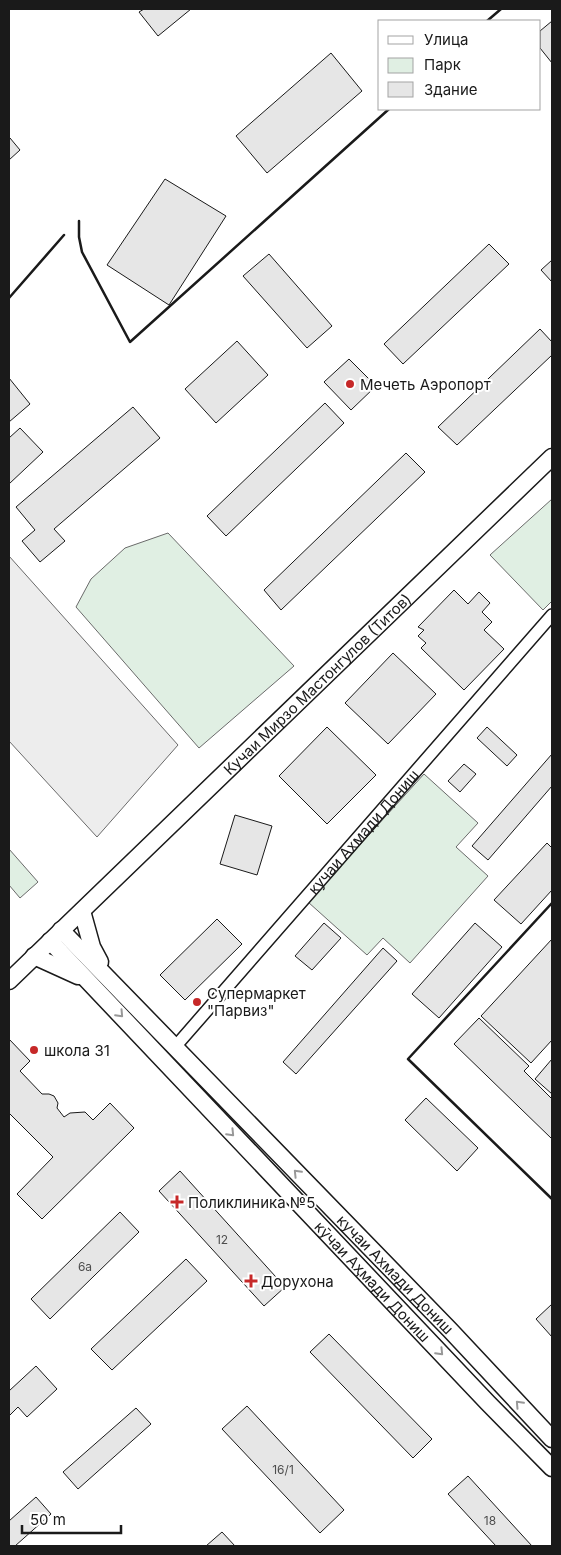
<svg xmlns="http://www.w3.org/2000/svg" width="561" height="1555" font-family="Inter,sans-serif">
<style>
.green{fill:#e0efe3;stroke:#6a6a6a}
.parking{fill:#ededed;stroke:#6a6a6a}
.building{fill:#e6e6e6;stroke:#1a1a1a}
.lines{fill:none;stroke-linecap:round;stroke-linejoin:round}
.street-casing{stroke:#1a1a1a;stroke-width:14}
.secondary-casing{stroke:#1a1a1a;stroke-width:19}
.street{stroke:#fff;stroke-width:11}
.secondary{stroke:#fff;stroke-width:16}
.wall{stroke:#1a1a1a;stroke-width:2.5}
.oneway{stroke:#989898}
.poi-dot{fill:#c62828;stroke:#fff;stroke-width:2}
.labels{text-anchor:middle;dominant-baseline:central;stroke-width:4;stroke-linejoin:round;paint-order:stroke}
.number-label{font-size:12px;fill:#4d4d4d}
.poi-label{font-size:15px;fill:#1a1a1a;stroke:#fff;text-anchor:start}
.street-label{font-size:15px;fill:#1a1a1a;stroke:#fff}
</style>
<rect width="100%" height="100%" fill="#fff"/>
<g class="green">
<polygon points="552,499 552,601 543,610 490,555"/>
<polygon points="168,533 294,666 199,748 76,607 91,579 125,548"/>
<polygon points="424,774 478,823 456,847 488,876 410,963 383,938 367,955 308,902"/>
<polygon points="9,849 38,882 20,898 9,885"/>
</g>
<polygon class="parking" points="9,556 178,745 97,837 9,741"/>
<g class="building">
<polygon points="144,9 191,9 158,36 139,12"/>
<polygon points="552,21 552,63 540,48 540,31"/>
<polygon points="331,53 362,91 267,173 236,136"/>
<polygon points="10,138 20,150 9,160 9,140"/>
<polygon points="165,179 226,216 169,305 107,265"/>
<polygon points="489,244 509,264 403,364 384,344"/>
<polygon points="269,254 332,326 307,348 243,276"/>
<polygon points="552,260 552,282 541,270"/>
<polygon points="540,329 552,342 552,355 457,445 438,427"/>
<polygon points="237,341 268,375 216,423 185,389"/>
<polygon points="349,359 376,386 351,410 324,382"/>
<polygon points="9,378 30,404 9,422"/>
<polygon points="325,403 344,423 226,536 207,516"/>
<polygon points="133,407 160,438 54,529 65,541 40,562 22,541 35,530 16,507"/>
<polygon points="20,428 43,452 9,484 9,438"/>
<polygon points="406,453 425,472 281,610 264,590"/>
<polygon points="454,590 468,604 479,592 490,603 482,612 492,622 484,630 504,649 464,690 421,648 426,643 418,636 424,630 418,627"/>
<polygon points="393,653 436,694 388,744 345,703"/>
<polygon points="327,727 376,775 327,824 279,776"/>
<polygon points="487,727 517,755 507,766 477,738"/>
<polygon points="552,754 552,786 488,860 472,846"/>
<polygon points="464,764 476,774 460,792 448,781"/>
<polygon points="235,815 272,826 257,875 220,864"/>
<polygon points="547,843 552,848 552,890 521,924 494,900"/>
<polygon points="217,919 242,944 185,1000 160,975"/>
<polygon points="324,923 341,938 312,970 295,956"/>
<polygon points="475,923 502,947 439,1018 412,994"/>
<polygon points="552,939 552,1040 531,1063 481,1016"/>
<polygon points="383,948 397,961 296,1074 283,1062"/>
<polygon points="479,1018 529,1066 524,1071 552,1099 552,1139 454,1044"/>
<polygon points="9,1039 30,1061 20,1071 42,1094 49,1094 54,1096 58,1103 57,1108 64,1117 70,1113 85,1112 93,1120 110,1103 134,1128 42,1219 17,1194 53,1157 9,1113"/>
<polygon points="552,1059 552,1094 535,1079"/>
<polygon points="426,1098 478,1148 457,1171 405,1120"/>
<polygon points="180,1171 285,1287 264,1306 159,1191"/>
<polygon points="120,1212 139,1232 50,1319 31,1299"/>
<polygon points="186,1259 207,1281 112,1370 91,1349"/>
<polygon points="552,1304 552,1337 536,1319"/>
<polygon points="329,1334 432,1439 413,1458 310,1352"/>
<polygon points="36,1366 57,1389 27,1417 18,1407 9,1416 9,1391"/>
<polygon points="247,1406 344,1510 320,1533 222,1429"/>
<polygon points="136,1408 151,1424 78,1489 63,1472"/>
<polygon points="468,1476 532,1546 496,1546 448,1494"/>
<polygon points="36,1497 51,1514 15,1546 9,1546 9,1521"/>
<polygon points="222,1532 235,1546 206,1546"/>
</g>
<g class="lines">
<defs>
<g id="street">
<path id="s1" d="M175,1047L552,615"/>
</g>
<g id="secondary">
<polyline points="82,911 92,947 100,962"/>
<path id="s2" d="M61,930L450,1330L552,1439"/>
<path id="s3" d="M50,941L488,1403L552,1468"/>
<polyline points="34,956 78,976"/>
<path id="s4" d="M9,981L552,457"/>
</g>
</defs>
<use href="#street" class="street-casing"/>
<use href="#secondary" class="secondary-casing"/>
<use href="#street" class="street"/>
<use href="#secondary" class="secondary"/>
<g class="wall">
<polyline points="487,21 501,9"/>
<polyline points="79,221 79,237 82,252 130,342 389,109"/>
<polyline points="9,298 64,235"/>
<polyline points="552,903 408,1059 552,1199"/>
</g>
</g>
<defs><path id="oneway-chevron" d="M-2-3.5L2.5 0L-2 3.5" fill="none" stroke-width="1.6" stroke-linecap="round" stroke-linejoin="round" transform="scale(1.25)"/></defs>
<g class="oneway">
<use href="#oneway-chevron" transform="translate(120 1014) rotate(47)"/>
<use href="#oneway-chevron" transform="translate(231 1133) rotate(46)"/>
<use href="#oneway-chevron" transform="translate(297 1173) rotate(-134)"/>
<use href="#oneway-chevron" transform="translate(440 1352) rotate(46)"/>
<use href="#oneway-chevron" transform="translate(519 1404) rotate(-133)"/>
</g>
<g class="poi-dot">
<circle cx="350" cy="384" r="5"/>
<circle cx="197" cy="1002" r="5"/>
<circle cx="34" cy="1050" r="5"/>
<path d="M174.5 1194.5h5v5h5v5h-5v5h-5v-5h-5v-5h5z"/>
<path d="M248.5 1273.5h5v5h5v5h-5v5h-5v-5h-5v-5h5z"/>
</g>
<g class="labels">
<g class="number-label">
<text x="222" y="1239">12</text>
<text x="85" y="1266">6а</text>
<text x="283" y="1469">16/1</text>
<text x="490" y="1520">18</text>
</g>
<g class="poi-label">
<text x="360" y="384">Мечеть Аэропорт</text>
<text x="207" y="993">Супермаркет<tspan x="207" dy="17">"Парвиз"</tspan></text>
<text x="44" y="1050">школа 31</text>
<text x="188" y="1202">Поликлиника №5</text>
<text x="261" y="1281">Дорухона</text>
</g>
<g class="street-label">
<text stroke="none"><textPath href="#s4" startOffset="428">Кучаи Мирзо Мастонгулов (Титов)</textPath></text>
<text stroke="none"><textPath href="#s1" startOffset="286">кучаи Ахмади Дониш</textPath></text>
<text stroke="none"><textPath href="#s2" startOffset="480">кучаи Ахмади Дониш</textPath></text>
<text stroke="none"><textPath href="#s3" startOffset="469">кӯчаи Аҳмади Дониш</textPath></text>
</g>
</g>
<rect width="561" height="1555" fill="none" stroke="#1a1a1a" stroke-width="20"/>
<rect x="378" y="20" width="162" height="90" fill="#ffffff" stroke="#a3a3a3"/>
<rect x="388" y="36" width="25" height="8" fill="#ffffff" stroke="#a3a3a3"/>
<text x="424" y="45" font-size="15" fill="#1a1a1a">Улица</text>
<rect x="388" y="58" width="25" height="15" fill="#e0efe3" stroke="#a3a3a3"/>
<text x="424" y="70" font-size="15" fill="#1a1a1a">Парк</text>
<rect x="388" y="82" width="25" height="15" fill="#e6e6e6" stroke="#a3a3a3"/>
<text x="424" y="95" font-size="15" fill="#1a1a1a">Здание</text>
<path d="M22 1525v8h99v-8" fill="none" stroke="#1a1a1a" stroke-width="2.5"/>
<text x="30" y="1525" font-size="15" fill="#1a1a1a" stroke="#ffffff" stroke-width="4" paint-order="stroke">50 m</text>
</svg>
